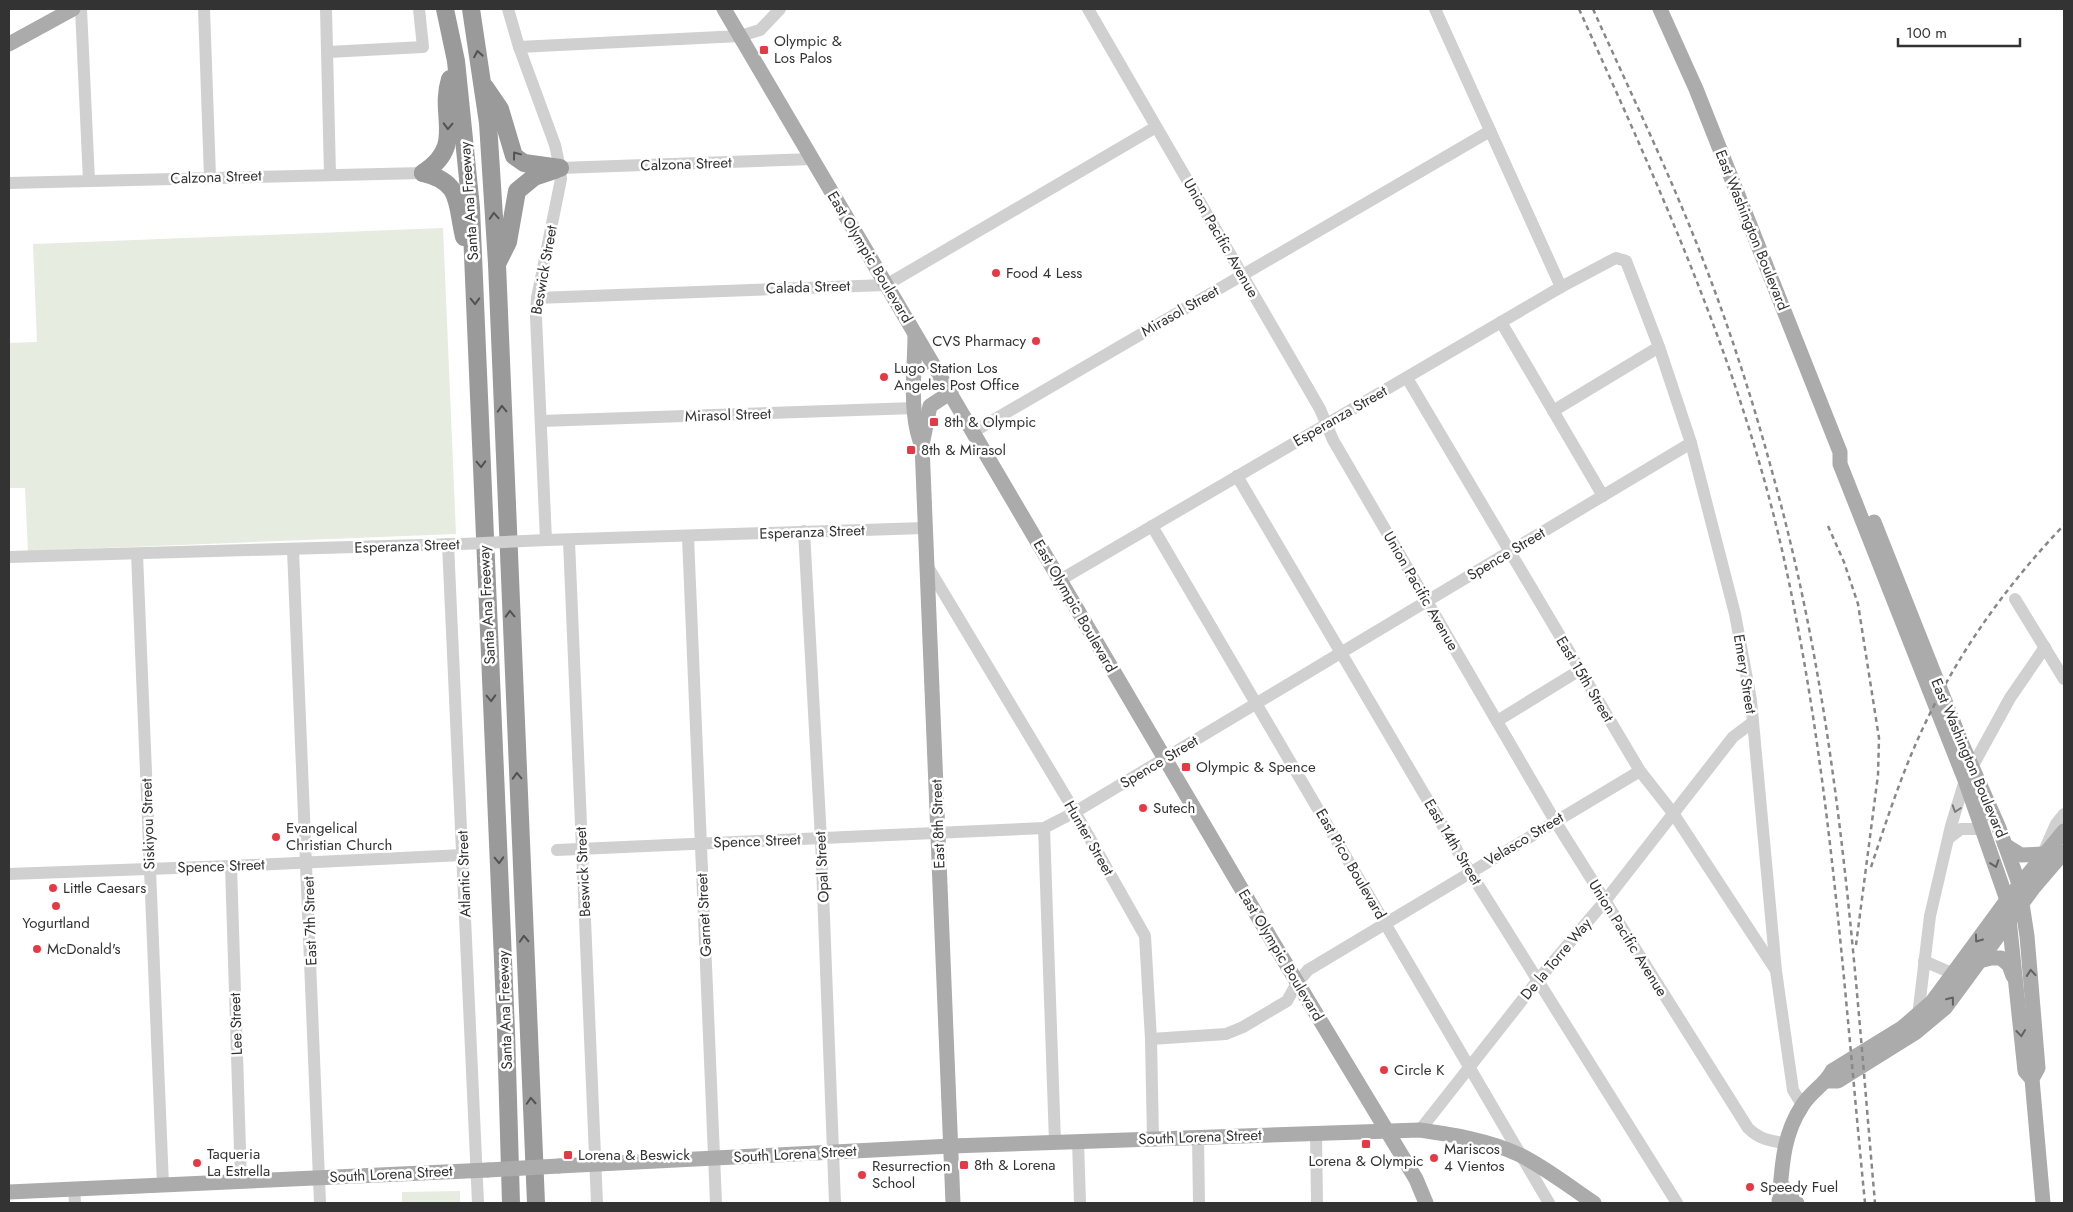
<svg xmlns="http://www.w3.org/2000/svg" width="2073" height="1212" font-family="Jost,sans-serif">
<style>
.green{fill:#e6ecdf}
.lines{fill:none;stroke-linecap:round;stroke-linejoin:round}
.minor{stroke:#d0d0d0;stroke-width:12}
.major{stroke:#ababab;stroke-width:15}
.highway{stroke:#9a9a9a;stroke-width:18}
.rail{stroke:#888;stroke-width:2.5;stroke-dasharray:5 4;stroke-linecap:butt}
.minor-bridge{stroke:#d0d0d0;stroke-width:12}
.major-bridge{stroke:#ababab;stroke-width:15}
.oneway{stroke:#525252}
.oneway2{stroke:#7a7a7a}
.oneway3{stroke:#636363}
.poi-dot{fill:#e63946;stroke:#fff;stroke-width:2}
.labels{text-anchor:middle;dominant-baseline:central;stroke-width:5;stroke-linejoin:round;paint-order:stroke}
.poi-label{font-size:15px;fill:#333;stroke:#fff;text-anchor:start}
.street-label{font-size:15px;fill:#333;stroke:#fff}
</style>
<rect width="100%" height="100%" fill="#fff"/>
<g class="green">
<polygon points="443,228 456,534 28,551 25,488 9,488 9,343 37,342 33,244"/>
<polygon points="460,1191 460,1203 402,1203 402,1192"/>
</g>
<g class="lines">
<g class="minor">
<polyline points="81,9 89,181"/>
<polyline points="204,9 210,177"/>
<polyline points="326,9 330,175"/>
<polyline points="508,9 519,47 555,145 560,168 561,179 537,298 536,317 546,540 925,528"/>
<path d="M1088,9L1320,409L1333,440L1555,821L1748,1128C1759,1139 1770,1141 1784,1143"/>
<polyline points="1435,9 1561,287"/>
<polyline points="519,47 740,36 760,30 780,9"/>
<polyline points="328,52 423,47 419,9"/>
<polyline points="560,168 812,159"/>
<polyline points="9,183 423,173"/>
<polyline points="537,298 886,285 1156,127"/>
<polyline points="1501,322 1603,496"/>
<polyline points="1407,378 1640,771 1673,813 1775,969"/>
<polyline points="1553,411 1659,347"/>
<polyline points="541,421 915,408"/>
<polyline points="973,432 1490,131"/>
<polyline points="1237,476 1470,872 1677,1203"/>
<polyline points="1152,526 1549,1203"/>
<polyline points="804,531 821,839 835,1203"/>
<polyline points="688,537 716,1203"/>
<polyline points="569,541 597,1203"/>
<polyline points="448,544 478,1203"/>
<polyline points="293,550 320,1203"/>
<polyline points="137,554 163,1185"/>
<polyline points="9,557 456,544"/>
<polyline points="928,567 1075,812 1145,936 1151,1039 1153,1139"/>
<polyline points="1060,580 1561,287 1610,261 1616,258 1626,261 1659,347 1691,443 1735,614 1751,700 1776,971 1793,1090 1802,1105"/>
<polyline points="2015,599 2064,679"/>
<polyline points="1497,721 1580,670"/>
<polyline points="1044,828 1055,1142"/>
<polyline points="1949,838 1961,829 1983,829"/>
<polyline points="2045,849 2056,824 2064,814"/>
<polyline points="557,850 1044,828 1075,812 1691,443"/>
<polyline points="231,866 241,1181"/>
<polyline points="9,874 231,866 463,855"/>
<polyline points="1924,961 1954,974"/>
<polyline points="1920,1019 1918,1016 1930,916 1951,826 1965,780 2010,698 2045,647"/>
<polyline points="1151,1039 1226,1034 1243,1027 1287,1001 1297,983 1308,970 1640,771"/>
<polyline points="1420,1130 1538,980 1605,901 1733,737 1753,722"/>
<polyline points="1316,1133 1317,1203"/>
<polyline points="1198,1137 1199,1203"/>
<polyline points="1078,1141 1080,1203"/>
<polyline points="74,1189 75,1203"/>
</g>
<g class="major">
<polyline points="724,9 1271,939 1416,1179 1426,1203"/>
<polyline points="1660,9 1696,89 1840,452 1840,464 1965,780 2007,900 2025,1071 2032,1079"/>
<polyline points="9,44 73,9"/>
<path d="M915,334C915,368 909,408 920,441"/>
<polyline points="951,392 930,406 922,445 953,1203"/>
<polyline points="1874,522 1962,744 1999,828 2019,884 2027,936 2038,1068 2032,1079 2043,1203"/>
<polyline points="2005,845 2021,855 2043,854"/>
<polyline points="1979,961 1991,958 2001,958 2009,965 2013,976"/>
<polyline points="1827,1081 1838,1081 1915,1033 1945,1008 2034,887 2064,852"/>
<path d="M559,1166L951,1146L1420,1130C1454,1135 1488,1140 1520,1155C1546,1168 1570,1187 1594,1203"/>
<polyline points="1781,1184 1797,1203"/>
<polyline points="9,1192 488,1170"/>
<path d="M1779,1203C1782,1169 1782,1136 1802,1106C1810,1092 1825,1085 1832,1071L1902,1028L1932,1002L2007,900L2064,831"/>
</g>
<g class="highway">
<polyline points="445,9 456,61 471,208 506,1031 511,1203"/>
<polyline points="471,9 488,123 497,264 536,1203"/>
<polyline points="485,87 500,109 514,156 524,163 560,168"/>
<path d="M423,173C466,145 438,117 450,79"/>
<path d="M423,173C462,182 456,203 464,237"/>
<polyline points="497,264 508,242 517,191 534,177 555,170"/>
</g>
<g class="rail">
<path d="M1579,9C1661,191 1744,372 1786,568C1831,777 1844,991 1865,1203"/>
<path d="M1593,9C1631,94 1672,178 1705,265C1733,338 1757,414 1777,490C1840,722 1854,964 1875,1203"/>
<polyline points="1828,526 1844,562 1858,604 1879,738 1878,775 1856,945"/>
<path d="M1871,867C1885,825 1899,782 1917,741C1953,660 2003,589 2064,525"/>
</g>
<polyline class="minor-bridge" points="462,544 546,540"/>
<polyline class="major-bridge" points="488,1170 559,1166"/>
</g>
<defs><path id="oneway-chevron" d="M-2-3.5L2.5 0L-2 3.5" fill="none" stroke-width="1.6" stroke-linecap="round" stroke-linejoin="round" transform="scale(1.25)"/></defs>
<g class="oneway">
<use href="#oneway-chevron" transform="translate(478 54) rotate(-100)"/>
<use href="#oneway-chevron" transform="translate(448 126) rotate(92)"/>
<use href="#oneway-chevron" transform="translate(516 155) rotate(-127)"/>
<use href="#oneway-chevron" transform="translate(494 216) rotate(-94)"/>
<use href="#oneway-chevron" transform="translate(475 301) rotate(88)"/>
<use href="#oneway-chevron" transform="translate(502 409) rotate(-92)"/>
<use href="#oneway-chevron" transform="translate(481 464) rotate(88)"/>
<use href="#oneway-chevron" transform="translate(510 614) rotate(-92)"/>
<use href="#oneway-chevron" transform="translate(491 698) rotate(88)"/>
<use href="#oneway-chevron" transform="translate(517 776) rotate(-92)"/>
<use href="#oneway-chevron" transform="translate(499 860) rotate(88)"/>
<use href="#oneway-chevron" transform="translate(524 939) rotate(-93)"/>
<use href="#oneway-chevron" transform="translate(531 1101) rotate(-93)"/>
</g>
<use class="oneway2" href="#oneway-chevron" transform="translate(1956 809) rotate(108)"/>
<g class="oneway3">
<use href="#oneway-chevron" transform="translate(1995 864) rotate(71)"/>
<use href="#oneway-chevron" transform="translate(1978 939) rotate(126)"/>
<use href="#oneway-chevron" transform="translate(2031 973) rotate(-95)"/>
<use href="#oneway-chevron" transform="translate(1951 1000) rotate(-52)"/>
<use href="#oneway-chevron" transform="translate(2021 1033) rotate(84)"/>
</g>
<g class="poi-dot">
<rect x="759" y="45" width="10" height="10" rx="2.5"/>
<circle cx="996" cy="273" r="5"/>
<circle cx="1036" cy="341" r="5"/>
<circle cx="884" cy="377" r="5"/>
<rect x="929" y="417" width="10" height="10" rx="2.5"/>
<rect x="906" y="445" width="10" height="10" rx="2.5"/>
<rect x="1181" y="762" width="10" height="10" rx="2.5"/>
<circle cx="1143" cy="808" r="5"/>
<circle cx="276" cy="837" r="5"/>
<circle cx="53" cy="888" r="5"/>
<circle cx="56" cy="906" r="5"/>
<circle cx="37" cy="949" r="5"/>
<circle cx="1384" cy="1070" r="5"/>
<rect x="1361" y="1139" width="10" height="10" rx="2.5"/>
<rect x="563" y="1150" width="10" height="10" rx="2.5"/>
<circle cx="1434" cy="1158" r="5"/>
<circle cx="197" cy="1163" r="5"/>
<rect x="959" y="1160" width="10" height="10" rx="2.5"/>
<circle cx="862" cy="1175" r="5"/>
<circle cx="1750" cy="1187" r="5"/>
</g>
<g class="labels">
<g class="poi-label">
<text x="774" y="41">Olympic &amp;<tspan x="774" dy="17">Los Palos</tspan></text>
<text x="1006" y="273">Food 4 Less</text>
<text x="1026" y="341" text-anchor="end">CVS Pharmacy</text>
<text x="894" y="368">Lugo Station Los<tspan x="894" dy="17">Angeles Post Office</tspan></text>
<text x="944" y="422">8th &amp; Olympic</text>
<text x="921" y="450">8th &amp; Mirasol</text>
<text x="1196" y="767">Olympic &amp; Spence</text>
<text x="1153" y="808">Sutech</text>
<text x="286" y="828">Evangelical<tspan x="286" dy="17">Christian Church</tspan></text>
<text x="63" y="888">Little Caesars</text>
<text x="56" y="923" text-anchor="middle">Yogurtland</text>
<text x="47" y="949">McDonald's</text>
<text x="1394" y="1070">Circle K</text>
<text x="1444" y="1149">Mariscos<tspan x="1444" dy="17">4 Vientos</tspan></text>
<text x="207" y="1154">Taqueria<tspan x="207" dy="17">La Estrella</tspan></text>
<text x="578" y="1155">Lorena &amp; Beswick</text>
<text x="1366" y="1161" text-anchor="middle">Lorena &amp; Olympic</text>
<text x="974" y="1165">8th &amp; Lorena</text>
<text x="872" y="1166">Resurrection<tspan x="872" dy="17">School</tspan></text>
<text x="1760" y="1187">Speedy Fuel</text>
</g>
<g class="street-label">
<text transform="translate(686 164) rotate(-2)">Calzona Street</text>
<text transform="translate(216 177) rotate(-2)">Calzona Street</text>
<text transform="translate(469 201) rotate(-94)">Santa Ana Freeway</text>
<text transform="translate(1752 230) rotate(68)">East Washington Boulevard</text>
<text transform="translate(1221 238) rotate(60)">Union Pacific Avenue</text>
<text transform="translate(870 257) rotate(59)">East Olympic Boulevard</text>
<text transform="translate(544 270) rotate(-80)">Beswick Street</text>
<text transform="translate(808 287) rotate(-2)">Calada Street</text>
<text transform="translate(1180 311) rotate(-30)">Mirasol Street</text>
<text transform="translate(728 415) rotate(-2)">Mirasol Street</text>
<text transform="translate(1340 416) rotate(-30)">Esperanza Street</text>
<text transform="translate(812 532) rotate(-2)">Esperanza Street</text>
<text transform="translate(407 546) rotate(-2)">Esperanza Street</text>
<text transform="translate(1506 554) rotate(-31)">Spence Street</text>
<text transform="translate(1421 591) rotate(60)">Union Pacific Avenue</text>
<text transform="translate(487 605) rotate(-93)">Santa Ana Freeway</text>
<text transform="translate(1075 606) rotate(60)">East Olympic Boulevard</text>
<text transform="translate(1745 674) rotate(81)">Emery Street</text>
<text transform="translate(1585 679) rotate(59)">East 15th Street</text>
<text transform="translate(1969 758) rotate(67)">East Washington Boulevard</text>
<text transform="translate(1159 762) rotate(-31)">Spence Street</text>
<text transform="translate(148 824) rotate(-92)">Siskiyou Street</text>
<text transform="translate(938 824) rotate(-92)">East 8th Street</text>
<text transform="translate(1089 838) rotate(60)">Hunter Street</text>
<text transform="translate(1524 839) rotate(-31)">Velasco Street</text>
<text transform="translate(757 841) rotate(-2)">Spence Street</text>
<text transform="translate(1453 842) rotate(59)">East 14th Street</text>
<text transform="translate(1351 864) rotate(60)">East Pico Boulevard</text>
<text transform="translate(221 866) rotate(-2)">Spence Street</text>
<text transform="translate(822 867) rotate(-93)">Opal Street</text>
<text transform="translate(583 872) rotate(-93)">Beswick Street</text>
<text transform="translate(464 874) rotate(-92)">Atlantic Street</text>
<text transform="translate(704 915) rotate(-93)">Garnet Street</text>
<text transform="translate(310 921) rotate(-92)">East 7th Street</text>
<text transform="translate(1628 938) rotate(58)">Union Pacific Avenue</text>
<text transform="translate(1281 955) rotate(59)">East Olympic Boulevard</text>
<text transform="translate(1556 959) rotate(-50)">De la Torre Way</text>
<text transform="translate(505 1010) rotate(-92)">Santa Ana Freeway</text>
<text transform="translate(236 1024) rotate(-92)">Lee Street</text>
<text transform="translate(1200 1137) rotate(-2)">South Lorena Street</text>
<text transform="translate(795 1154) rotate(-3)">South Lorena Street</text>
<text transform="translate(391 1174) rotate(-3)">South Lorena Street</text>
</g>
</g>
<rect width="2073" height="1212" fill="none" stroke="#333333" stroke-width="20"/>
<path d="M1898 38v8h122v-8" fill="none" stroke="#333333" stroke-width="2.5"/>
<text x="1906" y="38" font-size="15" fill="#333333" stroke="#ffffff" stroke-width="4" paint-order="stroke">100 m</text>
</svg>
